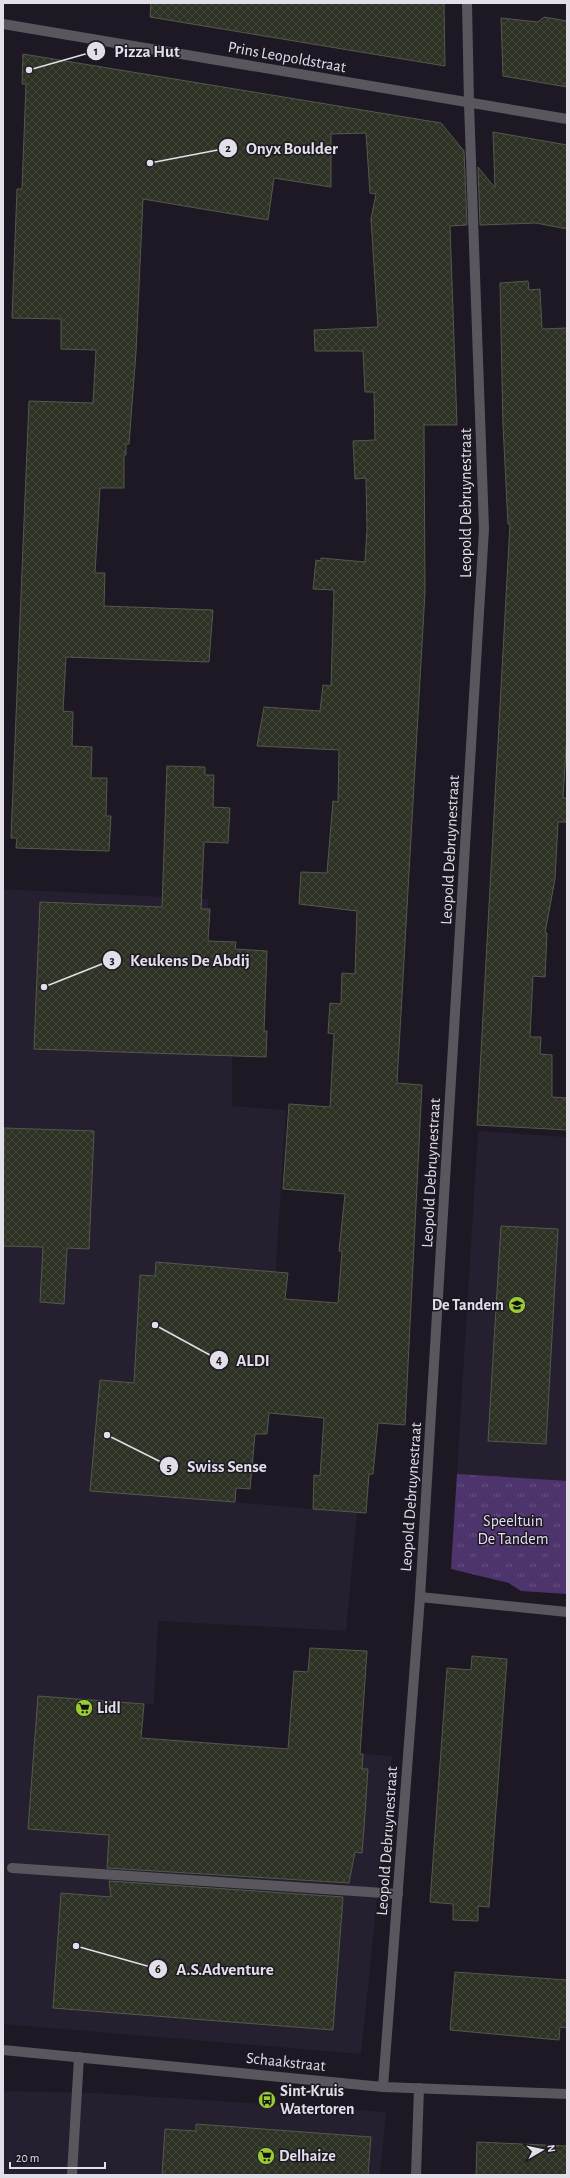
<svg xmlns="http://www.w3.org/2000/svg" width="570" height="2178" font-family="'Alegreya Sans',sans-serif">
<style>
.built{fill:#251f30}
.grass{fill:url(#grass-tufts)}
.building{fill:url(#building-cross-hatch);stroke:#53594b}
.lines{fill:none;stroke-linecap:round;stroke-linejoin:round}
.minor{stroke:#59575d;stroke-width:10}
.labels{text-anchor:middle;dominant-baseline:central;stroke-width:3;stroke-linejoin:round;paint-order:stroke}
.street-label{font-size:16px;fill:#e2dfe8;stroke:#1d1824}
.poi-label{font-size:16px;font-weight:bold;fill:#e2dfe8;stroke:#1d1824;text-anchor:start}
.park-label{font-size:16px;fill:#e6dff3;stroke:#1d1824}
.leader{fill:none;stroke:#e2dfe8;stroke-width:1.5}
.callout-dot{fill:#e2dfe8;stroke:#1d1824;stroke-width:1.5}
.mark-label{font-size:12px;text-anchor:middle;font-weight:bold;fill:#111}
.callout-label{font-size:17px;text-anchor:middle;font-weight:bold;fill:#e2dfe8;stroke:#1d1824;stroke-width:3;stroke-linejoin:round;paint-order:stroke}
</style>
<defs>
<pattern id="grass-tufts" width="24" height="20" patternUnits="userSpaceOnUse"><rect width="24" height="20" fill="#4d346d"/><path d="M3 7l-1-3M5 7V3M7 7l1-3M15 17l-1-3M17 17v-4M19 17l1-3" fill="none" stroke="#665182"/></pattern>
<pattern id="building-cross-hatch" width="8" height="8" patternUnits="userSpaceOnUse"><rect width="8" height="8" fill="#2d3225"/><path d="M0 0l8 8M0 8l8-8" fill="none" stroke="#41463a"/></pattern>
</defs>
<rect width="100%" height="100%" fill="#1d1824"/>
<g class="built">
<polygon points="3,889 208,899 208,941 236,942 232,1056 232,1106 286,1110 274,1297 305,1300 301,1357 409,1367 405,1425 349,1420 297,1405 296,1416 242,1411 235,1502 357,1513 346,1631 158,1621 154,1704 144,1704 141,1737 392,1756 361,2054 3,2024"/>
<polygon points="478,1131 567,1137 567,1594 521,1591 509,1583 451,1569"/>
<polygon points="3,2091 96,2093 386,2112 380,2175 3,2175"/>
</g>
<polygon class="grass" points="457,1474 567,1481 567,1594 521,1591 509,1583 451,1569"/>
<g class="building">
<polygon points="151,3 444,3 445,66 150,17"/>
<polygon points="544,17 567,21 567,87 503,76 501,18 538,22"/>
<polygon points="23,54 441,123 464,151 467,225 450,226 457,425 424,425 425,592 397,1083 422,1085 405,1425 378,1423 373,1474 369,1474 366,1513 313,1509 314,1475 320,1476 324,1418 269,1413 267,1434 255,1434 250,1489 236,1488 235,1502 90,1491 100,1380 134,1383 140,1275 155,1276 156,1262 288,1273 285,1299 338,1303 342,1251 339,1251 345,1194 283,1189 289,1104 330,1107 334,1034 328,1033 330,1003 341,1004 342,973 355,974 357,911 299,904 301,872 327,873 333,801 338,802 339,750 257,746 264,707 320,711 323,685 331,686 334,590 313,589 316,560 321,561 321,558 365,562 367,529 366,478 355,479 353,441 375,440 374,392 365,392 363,351 315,351 314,330 378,327 371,219 376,194 370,193 366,133 331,134 331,187 274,178 268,220 143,199 136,352 129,444 126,444 126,455 124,455 124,488 100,488 95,573 105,573 104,606 213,610 209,662 66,657 63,711 73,712 72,746 92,747 91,778 107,778 106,816 111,816 109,851 16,848 17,838 11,838 29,401 93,403 96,350 61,349 61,319 12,318 17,189 22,189 26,84 22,84"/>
<polygon points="493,132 567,145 567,229 536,223 480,225 478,167 495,188"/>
<polygon points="528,281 529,290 540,289 542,329 567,328 567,733 563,798 567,798 567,822 558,822 555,879 545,933 547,933 545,977 533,976 530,1037 541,1037 540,1054 552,1055 552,1097 567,1098 567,1130 477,1125 510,524 508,524 503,425 500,283"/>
<polygon points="167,766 205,767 205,775 214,775 213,807 230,808 228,843 204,842 201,909 210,909 208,941 236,942 235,949 267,951 264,1031 267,1031 266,1057 34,1049 40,902 162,907"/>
<polygon points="4,1128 94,1131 89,1249 67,1248 64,1304 40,1302 43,1247 3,1246"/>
<polygon points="501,1226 558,1229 546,1444 488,1441"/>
<polygon points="310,1648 367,1651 360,1754 363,1754 362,1769 368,1769 364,1828 362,1853 355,1852 349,1883 107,1868 109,1835 28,1829 38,1696 144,1704 141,1738 288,1749 294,1671 308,1672"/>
<polygon points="472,1656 507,1659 489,1907 478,1906 478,1921 453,1920 453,1904 430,1902 447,1668 471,1670"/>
<polygon points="109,1881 343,1897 333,2030 53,2008 61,1893 111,1897"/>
<polygon points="455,1972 567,1980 567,2028 560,2027 559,2040 450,2030"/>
<polygon points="196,2124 371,2137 368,2175 162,2175 165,2129 196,2131"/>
<polygon points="477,2142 567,2146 567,2175 476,2175"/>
</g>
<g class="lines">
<g class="minor">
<polyline points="3,24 567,119"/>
<polyline points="420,1597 567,1612"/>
<polyline points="12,1868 398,1894"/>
<polyline points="3,2050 383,2087 567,2094"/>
<polyline points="383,2087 420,1597 484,529 469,104 467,3"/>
<polyline points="72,2175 79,2057"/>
<polyline points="416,2175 419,2088"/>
</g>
</g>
<defs>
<symbol id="school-disc" viewBox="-11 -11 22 22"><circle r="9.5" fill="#9acb35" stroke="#1d1824"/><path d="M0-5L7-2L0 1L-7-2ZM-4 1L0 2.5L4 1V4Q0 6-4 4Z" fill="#111"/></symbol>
<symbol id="supermarket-disc" viewBox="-11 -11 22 22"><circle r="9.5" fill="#9acb35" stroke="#1d1824"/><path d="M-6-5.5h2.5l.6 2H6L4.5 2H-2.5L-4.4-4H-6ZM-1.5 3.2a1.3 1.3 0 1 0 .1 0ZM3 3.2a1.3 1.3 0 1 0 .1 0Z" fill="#111"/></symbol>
<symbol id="bus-disc" viewBox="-11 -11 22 22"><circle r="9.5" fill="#9acb35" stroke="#1d1824"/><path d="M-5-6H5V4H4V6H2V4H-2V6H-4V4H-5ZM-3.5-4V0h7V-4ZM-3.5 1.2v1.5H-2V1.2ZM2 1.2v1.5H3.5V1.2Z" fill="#111"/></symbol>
</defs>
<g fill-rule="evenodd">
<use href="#school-disc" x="507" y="1295" width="20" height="20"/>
<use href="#supermarket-disc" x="74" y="1698" width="20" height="20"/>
<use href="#bus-disc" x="257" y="2090" width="20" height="20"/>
<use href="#supermarket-disc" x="256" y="2146" width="20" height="20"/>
</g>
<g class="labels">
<g class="street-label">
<text transform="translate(287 57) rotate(10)">Prins Leopoldstraat</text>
<text transform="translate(466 503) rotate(-90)">Leopold Debruynestraat</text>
<text transform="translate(450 850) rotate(-87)">Leopold Debruynestraat</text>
<text transform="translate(431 1173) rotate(-87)">Leopold Debruynestraat</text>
<text transform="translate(411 1497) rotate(-86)">Leopold Debruynestraat</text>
<text transform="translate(387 1841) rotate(-86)">Leopold Debruynestraat</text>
<text transform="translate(286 2062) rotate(6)">Schaakstraat</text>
</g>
<g class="poi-label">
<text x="504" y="1305" text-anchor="end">De Tandem</text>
<text x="97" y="1708">Lidl</text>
<text x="280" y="2091">Sint-Kruis<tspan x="280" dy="18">Watertoren</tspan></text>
<text x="279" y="2156">Delhaize</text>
</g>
<g class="park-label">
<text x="513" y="1521">Speeltuin<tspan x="513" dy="18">De Tandem</tspan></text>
</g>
</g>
<path class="leader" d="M29 70L96 51M150 163L228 148M44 987L112 960M155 1325L219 1360M107 1435L169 1466M76 1946L158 1969"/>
<g class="callout-dot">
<circle cx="29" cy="70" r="4"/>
<circle cx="150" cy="163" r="4"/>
<circle cx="44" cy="987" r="4"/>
<circle cx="155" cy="1325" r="4"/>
<circle cx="107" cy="1435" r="4"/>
<circle cx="76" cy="1946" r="4"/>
<circle cx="96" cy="51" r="10"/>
<circle cx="228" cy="148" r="10"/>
<circle cx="112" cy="960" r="10"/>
<circle cx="219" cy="1360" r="10"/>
<circle cx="169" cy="1466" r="10"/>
<circle cx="158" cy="1969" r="10"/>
</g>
<g class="mark-label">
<text x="96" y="55">1</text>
<text x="228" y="152">2</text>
<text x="112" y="964">3</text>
<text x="219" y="1364">4</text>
<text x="169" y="1471">5</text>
<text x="158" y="1973">6</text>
</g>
<g class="callout-label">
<text x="147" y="57">Pizza Hut</text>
<text x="292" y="154">Onyx Boulder</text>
<text x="190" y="966">Keukens De Abdij</text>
<text x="253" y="1366">ALDI</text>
<text x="227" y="1472">Swiss Sense</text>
<text x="225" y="1975">A.S.Adventure</text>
</g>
<rect width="570" height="2178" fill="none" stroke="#e2dfe8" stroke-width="8"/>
<g transform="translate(542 2150) rotate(81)" stroke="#1d1824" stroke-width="3" paint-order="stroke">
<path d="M0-3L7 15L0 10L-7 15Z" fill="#e2dfe8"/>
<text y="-6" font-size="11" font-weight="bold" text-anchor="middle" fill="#e2dfe8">N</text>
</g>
<path d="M10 2162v6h95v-6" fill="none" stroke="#e2dfe8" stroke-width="2"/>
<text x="16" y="2162" font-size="12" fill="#e2dfe8" stroke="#1d1824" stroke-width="3" paint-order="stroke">20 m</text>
</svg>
